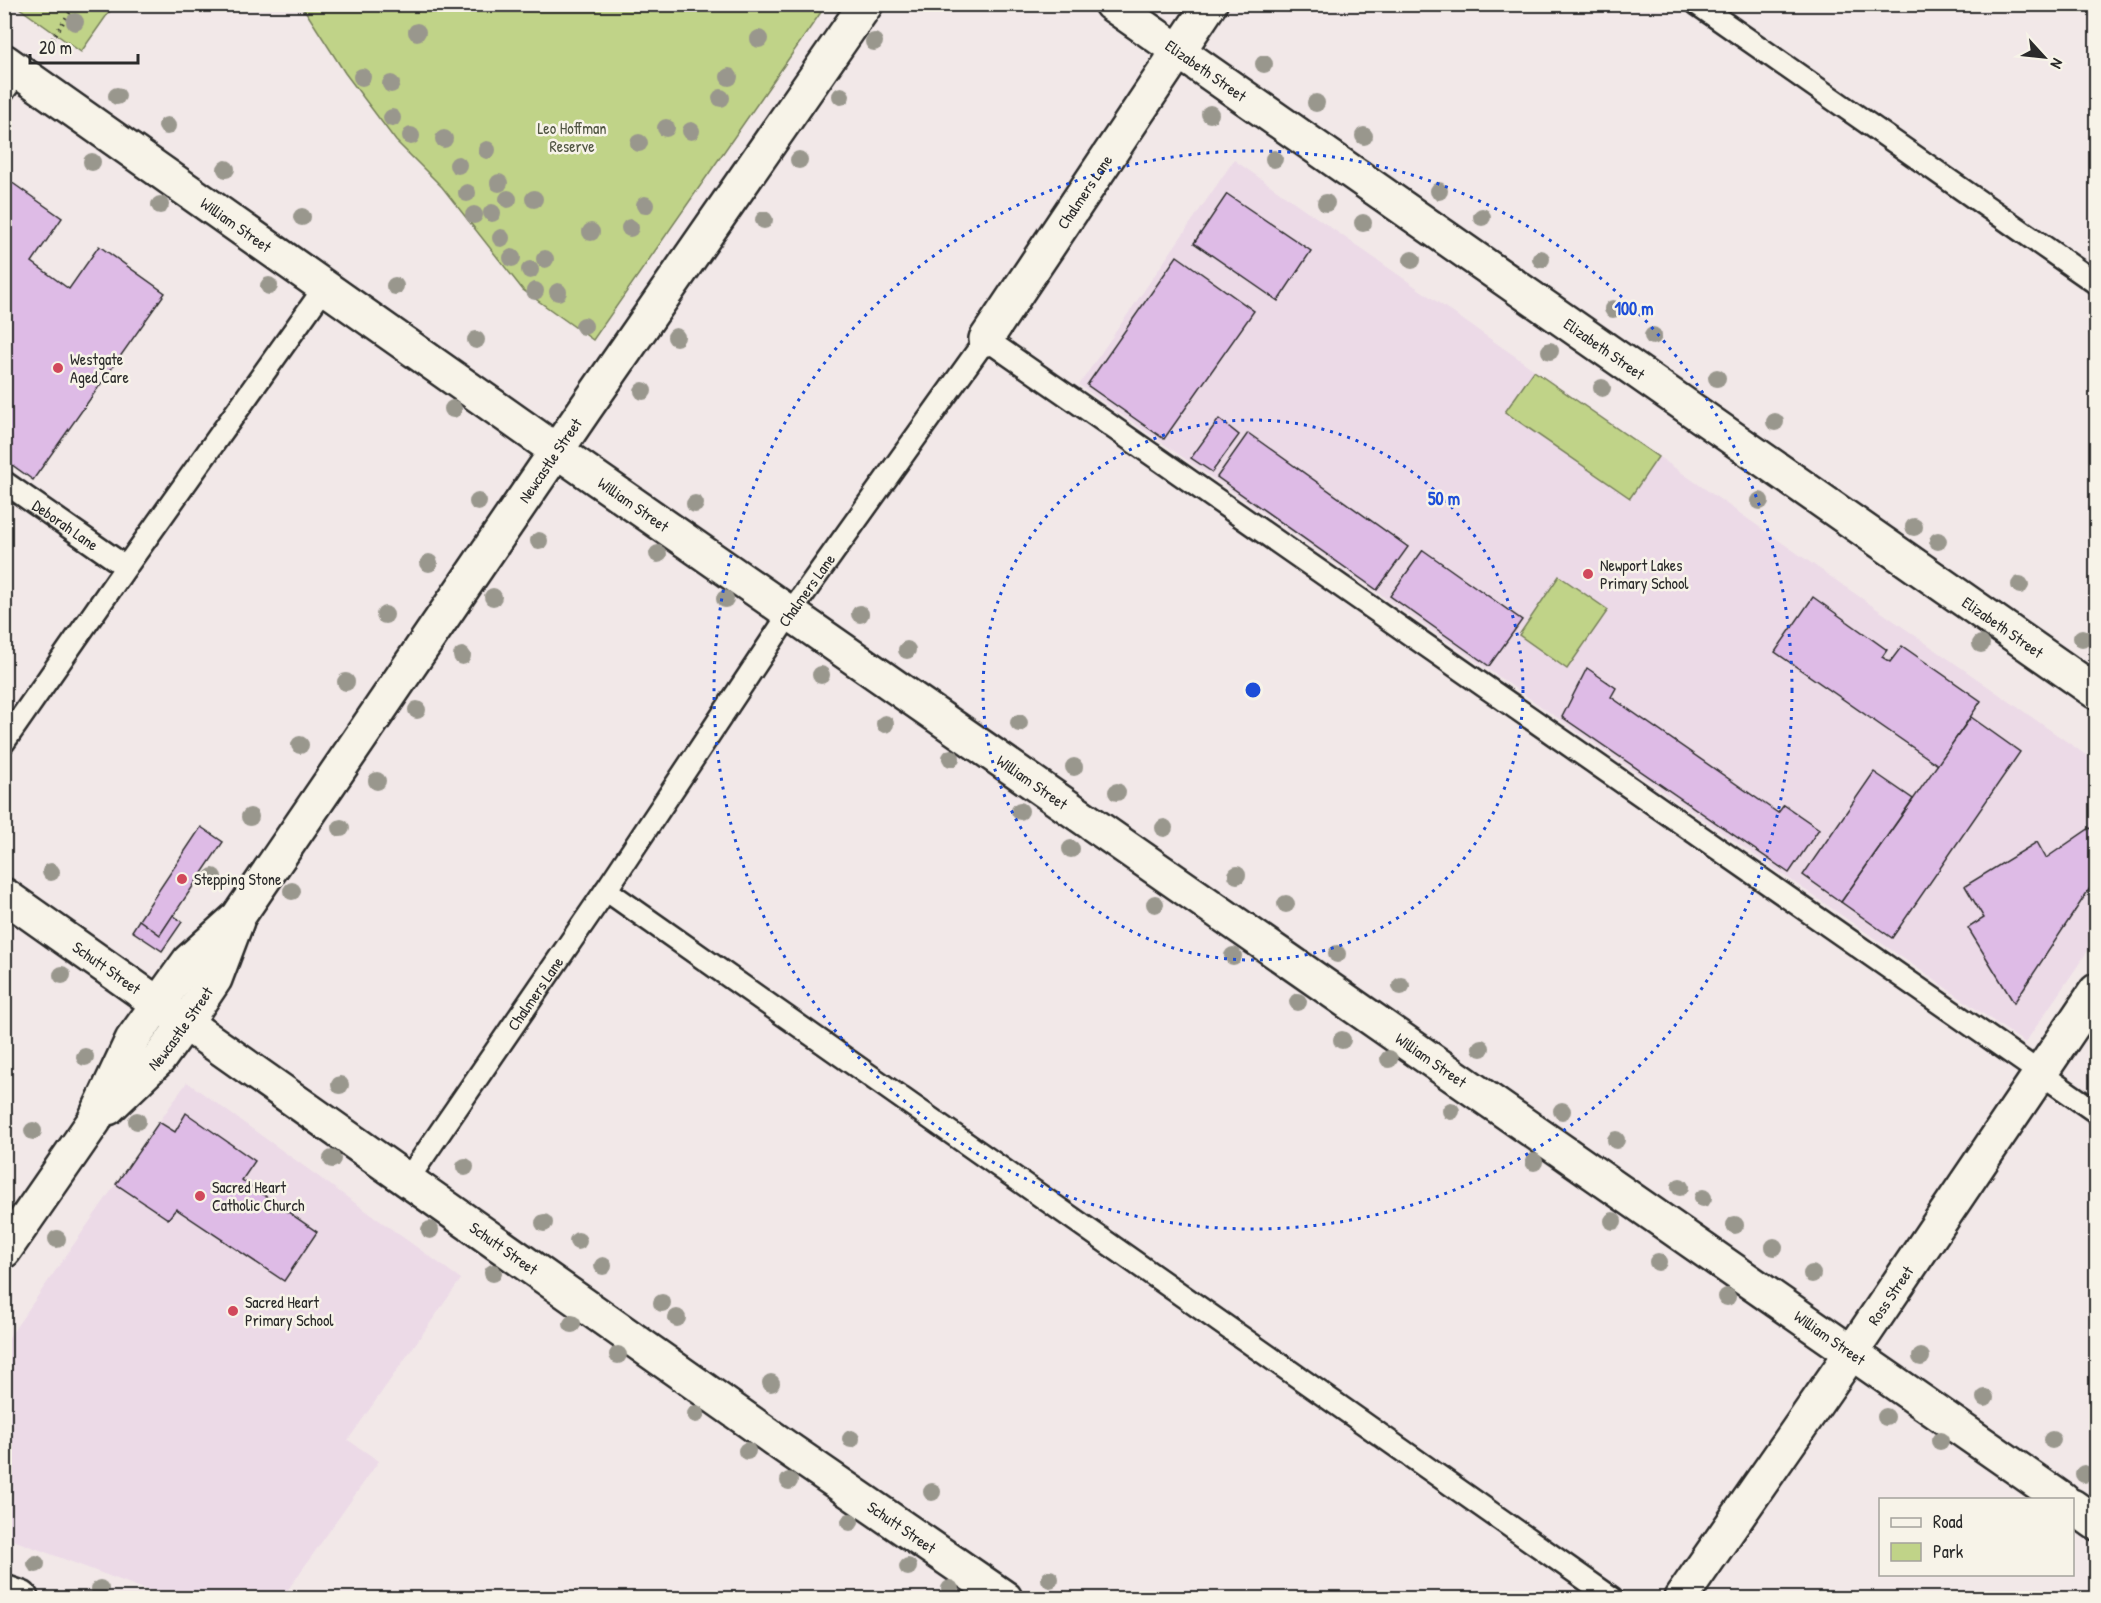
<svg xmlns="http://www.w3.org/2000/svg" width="2101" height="1603" font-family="'Patrick Hand',sans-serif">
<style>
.built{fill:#ecdae7}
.green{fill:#c0d388;stroke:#767f5a;stroke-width:1.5}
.building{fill:#debbe6;stroke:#2b2b2b;stroke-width:1.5}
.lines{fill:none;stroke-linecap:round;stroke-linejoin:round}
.lane-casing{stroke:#2b2b2b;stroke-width:26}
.street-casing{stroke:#2b2b2b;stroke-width:38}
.path{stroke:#2b2b2b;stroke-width:4;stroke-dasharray:1.5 4.5;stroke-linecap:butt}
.lane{stroke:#f7f3e8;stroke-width:21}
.street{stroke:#f7f3e8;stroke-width:33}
.tree{fill:#99978d}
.ring{fill:none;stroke:#1d4ed8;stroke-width:3;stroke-dasharray:3 6}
.poi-dot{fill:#d1495b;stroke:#f7f3e8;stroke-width:2}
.labels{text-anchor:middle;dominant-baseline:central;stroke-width:5;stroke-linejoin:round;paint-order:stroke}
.street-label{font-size:16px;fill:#2b2b2b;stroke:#f7f3e8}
.park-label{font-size:16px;fill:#505542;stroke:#f7f3e8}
.poi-label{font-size:16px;fill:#2b2b2b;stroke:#f7f3e8;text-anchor:start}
.centre{fill:#1d4ed8;stroke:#f7f3e8;stroke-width:3}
.ring-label{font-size:18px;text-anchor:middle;font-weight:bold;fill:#1d4ed8;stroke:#f7f3e8;stroke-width:5;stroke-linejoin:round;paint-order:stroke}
</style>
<rect width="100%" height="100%" fill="#f2e8e8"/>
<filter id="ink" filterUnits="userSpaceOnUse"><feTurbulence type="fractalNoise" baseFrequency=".0167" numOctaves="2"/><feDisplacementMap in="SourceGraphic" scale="12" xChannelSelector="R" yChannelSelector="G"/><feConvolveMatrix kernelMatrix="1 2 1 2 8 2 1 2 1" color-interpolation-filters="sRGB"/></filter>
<g filter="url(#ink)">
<g class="built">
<polygon points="1234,160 2096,762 2096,939 2025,1043 1079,385"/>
<polygon points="187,1082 461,1279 348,1440 379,1461 282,1598 168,1598 5,1537 5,1343"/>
</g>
<g class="green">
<polygon points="15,5 114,5 81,52"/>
<polygon points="297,5 826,5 593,340 523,290 442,187 396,141 345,73 306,12"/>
<polygon points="1534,371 1658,457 1630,498 1505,412"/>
<polygon points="1559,576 1608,610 1567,669 1519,635"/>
</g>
<g class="building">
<polygon points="4,177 62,218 32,262 69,289 99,246 165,293 33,480 4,459 4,453 9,447 4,444"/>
<polygon points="1227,194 1311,251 1278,301 1194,243"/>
<polygon points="1177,256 1254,311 1164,439 1087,385"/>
<polygon points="1219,419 1239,435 1212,472 1191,458"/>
<polygon points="1248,433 1408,547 1377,590 1217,477"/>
<polygon points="1423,550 1522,620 1489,666 1390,596"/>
<polygon points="1813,597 1887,650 1882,657 1890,662 1902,646 1981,701 1938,765 1775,652"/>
<polygon points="1587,668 1616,688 1611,697 1778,813 1784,805 1819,829 1789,873 1562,717"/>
<polygon points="1971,717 2020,752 1892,938 1841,902"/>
<polygon points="1874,772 1913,799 1841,902 1803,875"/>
<polygon points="201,827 223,842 160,935 139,920"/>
<polygon points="2090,828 2096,832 2096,879 2014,1003 1968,928 1984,918 1965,886 2037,842 2046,858"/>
<polygon points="173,915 182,922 162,951 132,931 139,920 160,935"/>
<polygon points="186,1113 255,1161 242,1180 317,1232 284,1281 176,1209 168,1219 116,1184 159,1122 175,1132"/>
</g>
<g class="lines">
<defs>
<g id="lane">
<polyline points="1697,4 2096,283"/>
<polyline points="4,91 19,71"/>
<path id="s1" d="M4,482L126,567"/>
<polyline points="4,742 126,567 325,287"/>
<polyline points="606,890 1612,1598"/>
<path id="s2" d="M408,1179L606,890L790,613L986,339L2096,1112"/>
</g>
<g id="street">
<path id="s3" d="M1111,4L2096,692"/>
<path id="s4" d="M4,61L557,451L2063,1500"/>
<path id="s5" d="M986,339L1210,4"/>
<path id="s6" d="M4,895L784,1446L1005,1598"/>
<path id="s7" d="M108,1108L159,1059L186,1022L215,979L237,921"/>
<path id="s8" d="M4,1251L94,1121L132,1040L189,961L238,917L585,409L866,4"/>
<polyline points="2072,1506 2096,1523"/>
<polyline points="4,1592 21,1598"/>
<path id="s9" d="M1681,1598L1852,1352L2096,991"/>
</g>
</defs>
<use href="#lane" class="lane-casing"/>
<use href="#street" class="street-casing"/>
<polyline class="path" points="46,49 75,4"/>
<use href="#lane" class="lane"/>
<use href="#street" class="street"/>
</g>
<g class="tree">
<circle cx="75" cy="22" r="9"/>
<circle cx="417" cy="32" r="9"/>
<circle cx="759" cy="39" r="9"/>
<circle cx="874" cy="42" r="9"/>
<circle cx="1264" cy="64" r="9"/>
<circle cx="362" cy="77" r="9"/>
<circle cx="729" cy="77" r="9"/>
<circle cx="391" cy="84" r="9"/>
<circle cx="117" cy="96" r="9"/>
<circle cx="841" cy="96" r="9"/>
<circle cx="721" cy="98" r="9"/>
<circle cx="1316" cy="103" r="9"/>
<circle cx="1210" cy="114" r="9"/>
<circle cx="392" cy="118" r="9"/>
<circle cx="167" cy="126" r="9"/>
<circle cx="666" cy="128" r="9"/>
<circle cx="691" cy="131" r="9"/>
<circle cx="411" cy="136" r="9"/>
<circle cx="1364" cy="136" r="9"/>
<circle cx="444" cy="139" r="9"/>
<circle cx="639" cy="143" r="9"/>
<circle cx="487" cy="150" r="9"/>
<circle cx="1274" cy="159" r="9"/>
<circle cx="799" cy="160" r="9"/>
<circle cx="92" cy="162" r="9"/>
<circle cx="458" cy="165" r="9"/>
<circle cx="226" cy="169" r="9"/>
<circle cx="499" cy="183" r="9"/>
<circle cx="1439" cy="191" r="9"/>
<circle cx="467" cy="193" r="9"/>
<circle cx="508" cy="199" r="9"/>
<circle cx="534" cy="199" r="9"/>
<circle cx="1326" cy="203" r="9"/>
<circle cx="160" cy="205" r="9"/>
<circle cx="645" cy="205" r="9"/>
<circle cx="492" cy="213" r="9"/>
<circle cx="474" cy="215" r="9"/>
<circle cx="302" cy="217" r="9"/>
<circle cx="1482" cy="217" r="9"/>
<circle cx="764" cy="220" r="9"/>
<circle cx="1363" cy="223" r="9"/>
<circle cx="630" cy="228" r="9"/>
<circle cx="591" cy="232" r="9"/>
<circle cx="501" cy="238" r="9"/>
<circle cx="512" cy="258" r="9"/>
<circle cx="545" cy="259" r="9"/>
<circle cx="1541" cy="259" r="9"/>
<circle cx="1412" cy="260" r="9"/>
<circle cx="530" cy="270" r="9"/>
<circle cx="269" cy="286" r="9"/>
<circle cx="395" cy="286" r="9"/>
<circle cx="535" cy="291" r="9"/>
<circle cx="558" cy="292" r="9"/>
<circle cx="1613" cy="309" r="9"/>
<circle cx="584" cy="326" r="9"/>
<circle cx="1653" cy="336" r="9"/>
<circle cx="676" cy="337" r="9"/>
<circle cx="476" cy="340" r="9"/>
<circle cx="1550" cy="351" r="9"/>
<circle cx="1717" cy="378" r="9"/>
<circle cx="1602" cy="388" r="9"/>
<circle cx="643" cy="391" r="9"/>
<circle cx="453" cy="409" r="9"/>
<circle cx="1775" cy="422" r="9"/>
<circle cx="1760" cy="501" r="9"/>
<circle cx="478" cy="502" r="9"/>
<circle cx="695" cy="504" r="9"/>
<circle cx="1914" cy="527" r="9"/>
<circle cx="539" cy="541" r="9"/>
<circle cx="1938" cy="541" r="9"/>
<circle cx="658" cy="554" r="9"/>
<circle cx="429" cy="563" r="9"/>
<circle cx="2020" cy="585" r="9"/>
<circle cx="493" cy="597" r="9"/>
<circle cx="725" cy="599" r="9"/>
<circle cx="860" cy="614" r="9"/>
<circle cx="385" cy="615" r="9"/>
<circle cx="2082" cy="638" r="9"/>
<circle cx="1981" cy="644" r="9"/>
<circle cx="907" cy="650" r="9"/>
<circle cx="462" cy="656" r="9"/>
<circle cx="821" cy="675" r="9"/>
<circle cx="346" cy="682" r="9"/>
<circle cx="417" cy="710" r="9"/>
<circle cx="1019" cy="723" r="9"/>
<circle cx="885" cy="724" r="9"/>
<circle cx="300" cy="745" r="9"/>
<circle cx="951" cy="758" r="9"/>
<circle cx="1074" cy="767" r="9"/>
<circle cx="377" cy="781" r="9"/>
<circle cx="1117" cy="792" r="9"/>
<circle cx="1020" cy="811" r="9"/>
<circle cx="250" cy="817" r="9"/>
<circle cx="341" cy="828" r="9"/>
<circle cx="1164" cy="828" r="9"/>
<circle cx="1071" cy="849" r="9"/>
<circle cx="51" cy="872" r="9"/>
<circle cx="1237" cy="875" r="9"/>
<circle cx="213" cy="877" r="9"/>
<circle cx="292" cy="891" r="9"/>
<circle cx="1155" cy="904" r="9"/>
<circle cx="1286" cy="904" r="9"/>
<circle cx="1337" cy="954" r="9"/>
<circle cx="1233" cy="956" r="9"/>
<circle cx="62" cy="975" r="9"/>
<circle cx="1401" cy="986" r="9"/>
<circle cx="1298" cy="1002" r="9"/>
<circle cx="1342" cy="1040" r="9"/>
<circle cx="1481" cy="1048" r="9"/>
<circle cx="85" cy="1057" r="9"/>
<circle cx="1389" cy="1059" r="9"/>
<circle cx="340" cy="1085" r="9"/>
<circle cx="1451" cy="1111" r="9"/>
<circle cx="1562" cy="1111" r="9"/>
<circle cx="137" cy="1121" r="9"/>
<circle cx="33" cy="1131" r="9"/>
<circle cx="1616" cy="1140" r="9"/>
<circle cx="332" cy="1159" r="9"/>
<circle cx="1534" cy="1162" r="9"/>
<circle cx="465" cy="1167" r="9"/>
<circle cx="1680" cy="1187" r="9"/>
<circle cx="1703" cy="1198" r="9"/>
<circle cx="1613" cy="1221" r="9"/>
<circle cx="544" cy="1223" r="9"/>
<circle cx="1735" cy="1225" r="9"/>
<circle cx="430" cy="1230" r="9"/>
<circle cx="57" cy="1239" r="9"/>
<circle cx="578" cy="1241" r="9"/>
<circle cx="1774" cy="1247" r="9"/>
<circle cx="1658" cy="1262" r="9"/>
<circle cx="603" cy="1266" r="9"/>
<circle cx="493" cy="1273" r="9"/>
<circle cx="1812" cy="1274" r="9"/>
<circle cx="1727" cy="1297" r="9"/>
<circle cx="662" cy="1303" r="9"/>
<circle cx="677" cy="1318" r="9"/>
<circle cx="572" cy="1324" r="9"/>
<circle cx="618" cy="1355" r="9"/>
<circle cx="1921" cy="1357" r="9"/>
<circle cx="771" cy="1383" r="9"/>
<circle cx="1985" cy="1398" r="9"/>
<circle cx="696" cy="1414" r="9"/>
<circle cx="1886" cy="1417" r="9"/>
<circle cx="851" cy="1439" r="9"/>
<circle cx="2052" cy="1440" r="9"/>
<circle cx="1940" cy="1441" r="9"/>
<circle cx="747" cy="1451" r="9"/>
<circle cx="2084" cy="1474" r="9"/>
<circle cx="789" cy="1481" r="9"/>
<circle cx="932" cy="1492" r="9"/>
<circle cx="850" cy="1522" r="9"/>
<circle cx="36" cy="1564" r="9"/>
<circle cx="908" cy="1567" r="9"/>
<circle cx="1050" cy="1579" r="9"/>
<circle cx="100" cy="1589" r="9"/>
<circle cx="950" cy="1589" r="9"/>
</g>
</g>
<g class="ring">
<circle cx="1253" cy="690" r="270"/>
<circle cx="1253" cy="690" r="539"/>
</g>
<g class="poi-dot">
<circle cx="58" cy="368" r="6"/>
<circle cx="1588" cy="574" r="6"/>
<circle cx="182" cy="879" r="6"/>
<circle cx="200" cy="1196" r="6"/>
<circle cx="233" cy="1311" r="6"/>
</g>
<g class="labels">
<g class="street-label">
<text stroke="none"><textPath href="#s3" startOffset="116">Elizabeth Street</textPath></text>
<text stroke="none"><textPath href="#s5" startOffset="177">Chalmers Lane</textPath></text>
<text stroke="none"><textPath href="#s4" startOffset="284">William Street</textPath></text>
<text stroke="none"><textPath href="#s3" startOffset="602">Elizabeth Street</textPath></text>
<text stroke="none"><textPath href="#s8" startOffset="964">Newcastle Street</textPath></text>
<text stroke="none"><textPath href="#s4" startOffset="770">William Street</textPath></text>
<text stroke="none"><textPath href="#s1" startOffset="75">Deborah Lane</textPath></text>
<text stroke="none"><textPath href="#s2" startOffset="711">Chalmers Lane</textPath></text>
<text stroke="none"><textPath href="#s3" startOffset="1088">Elizabeth Street</textPath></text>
<text stroke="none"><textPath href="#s4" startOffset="1256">William Street</textPath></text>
<text stroke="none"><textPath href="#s6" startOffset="126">Schutt Street</textPath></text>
<text stroke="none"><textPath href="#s2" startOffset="225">Chalmers Lane</textPath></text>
<text stroke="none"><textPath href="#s7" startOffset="108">Newcastle Street</textPath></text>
<text stroke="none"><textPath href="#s4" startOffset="1742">William Street</textPath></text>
<text stroke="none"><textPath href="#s6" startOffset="612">Schutt Street</textPath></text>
<text stroke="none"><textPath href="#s9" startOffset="368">Ross Street</textPath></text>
<text stroke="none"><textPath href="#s4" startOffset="2228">William Street</textPath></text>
<text stroke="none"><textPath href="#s6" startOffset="1098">Schutt Street</textPath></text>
</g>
<g class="park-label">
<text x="572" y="128">Leo Hoffman<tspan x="572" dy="18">Reserve</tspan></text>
</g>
<g class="poi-label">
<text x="70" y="359">Westgate<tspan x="70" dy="18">Aged Care</tspan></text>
<text x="1600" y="565">Newport Lakes<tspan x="1600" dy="18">Primary School</tspan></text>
<text x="194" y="879">Stepping Stone</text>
<text x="212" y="1187">Sacred Heart<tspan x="212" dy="18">Catholic Church</tspan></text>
<text x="245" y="1302">Sacred Heart<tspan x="245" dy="18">Primary School</tspan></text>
</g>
</g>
<circle cx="1253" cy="690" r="9" class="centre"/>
<g class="ring-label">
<text x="1634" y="315">100 m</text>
<text x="1444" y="505">50 m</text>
</g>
<rect width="2101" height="1603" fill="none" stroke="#f7f3e8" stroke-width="24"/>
<rect x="12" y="12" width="2077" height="1579" fill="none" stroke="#2b2b2b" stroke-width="2" filter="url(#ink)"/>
<rect x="1879" y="1498" width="195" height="78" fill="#f7f3e8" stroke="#a5a39c" stroke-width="1.5"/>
<rect x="1891" y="1518" width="30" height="9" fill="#f7f3e8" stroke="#a5a39c" stroke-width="1.5"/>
<text x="1933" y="1528" font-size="18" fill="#2b2b2b">Road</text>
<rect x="1891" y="1543" width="30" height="18" fill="#c0d388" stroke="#a5a39c" stroke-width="1.5"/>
<text x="1933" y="1558" font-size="18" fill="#2b2b2b">Park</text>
<g transform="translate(2044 57) rotate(117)" stroke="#f7f3e8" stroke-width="4.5" paint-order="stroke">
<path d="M0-4.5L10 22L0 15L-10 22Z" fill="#2b2b2b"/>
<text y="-9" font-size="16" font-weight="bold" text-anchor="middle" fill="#2b2b2b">N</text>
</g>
<path d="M30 54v9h108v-9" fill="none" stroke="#2b2b2b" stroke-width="3"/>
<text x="39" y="54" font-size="18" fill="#2b2b2b" stroke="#f7f3e8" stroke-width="4.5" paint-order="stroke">20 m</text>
</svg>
